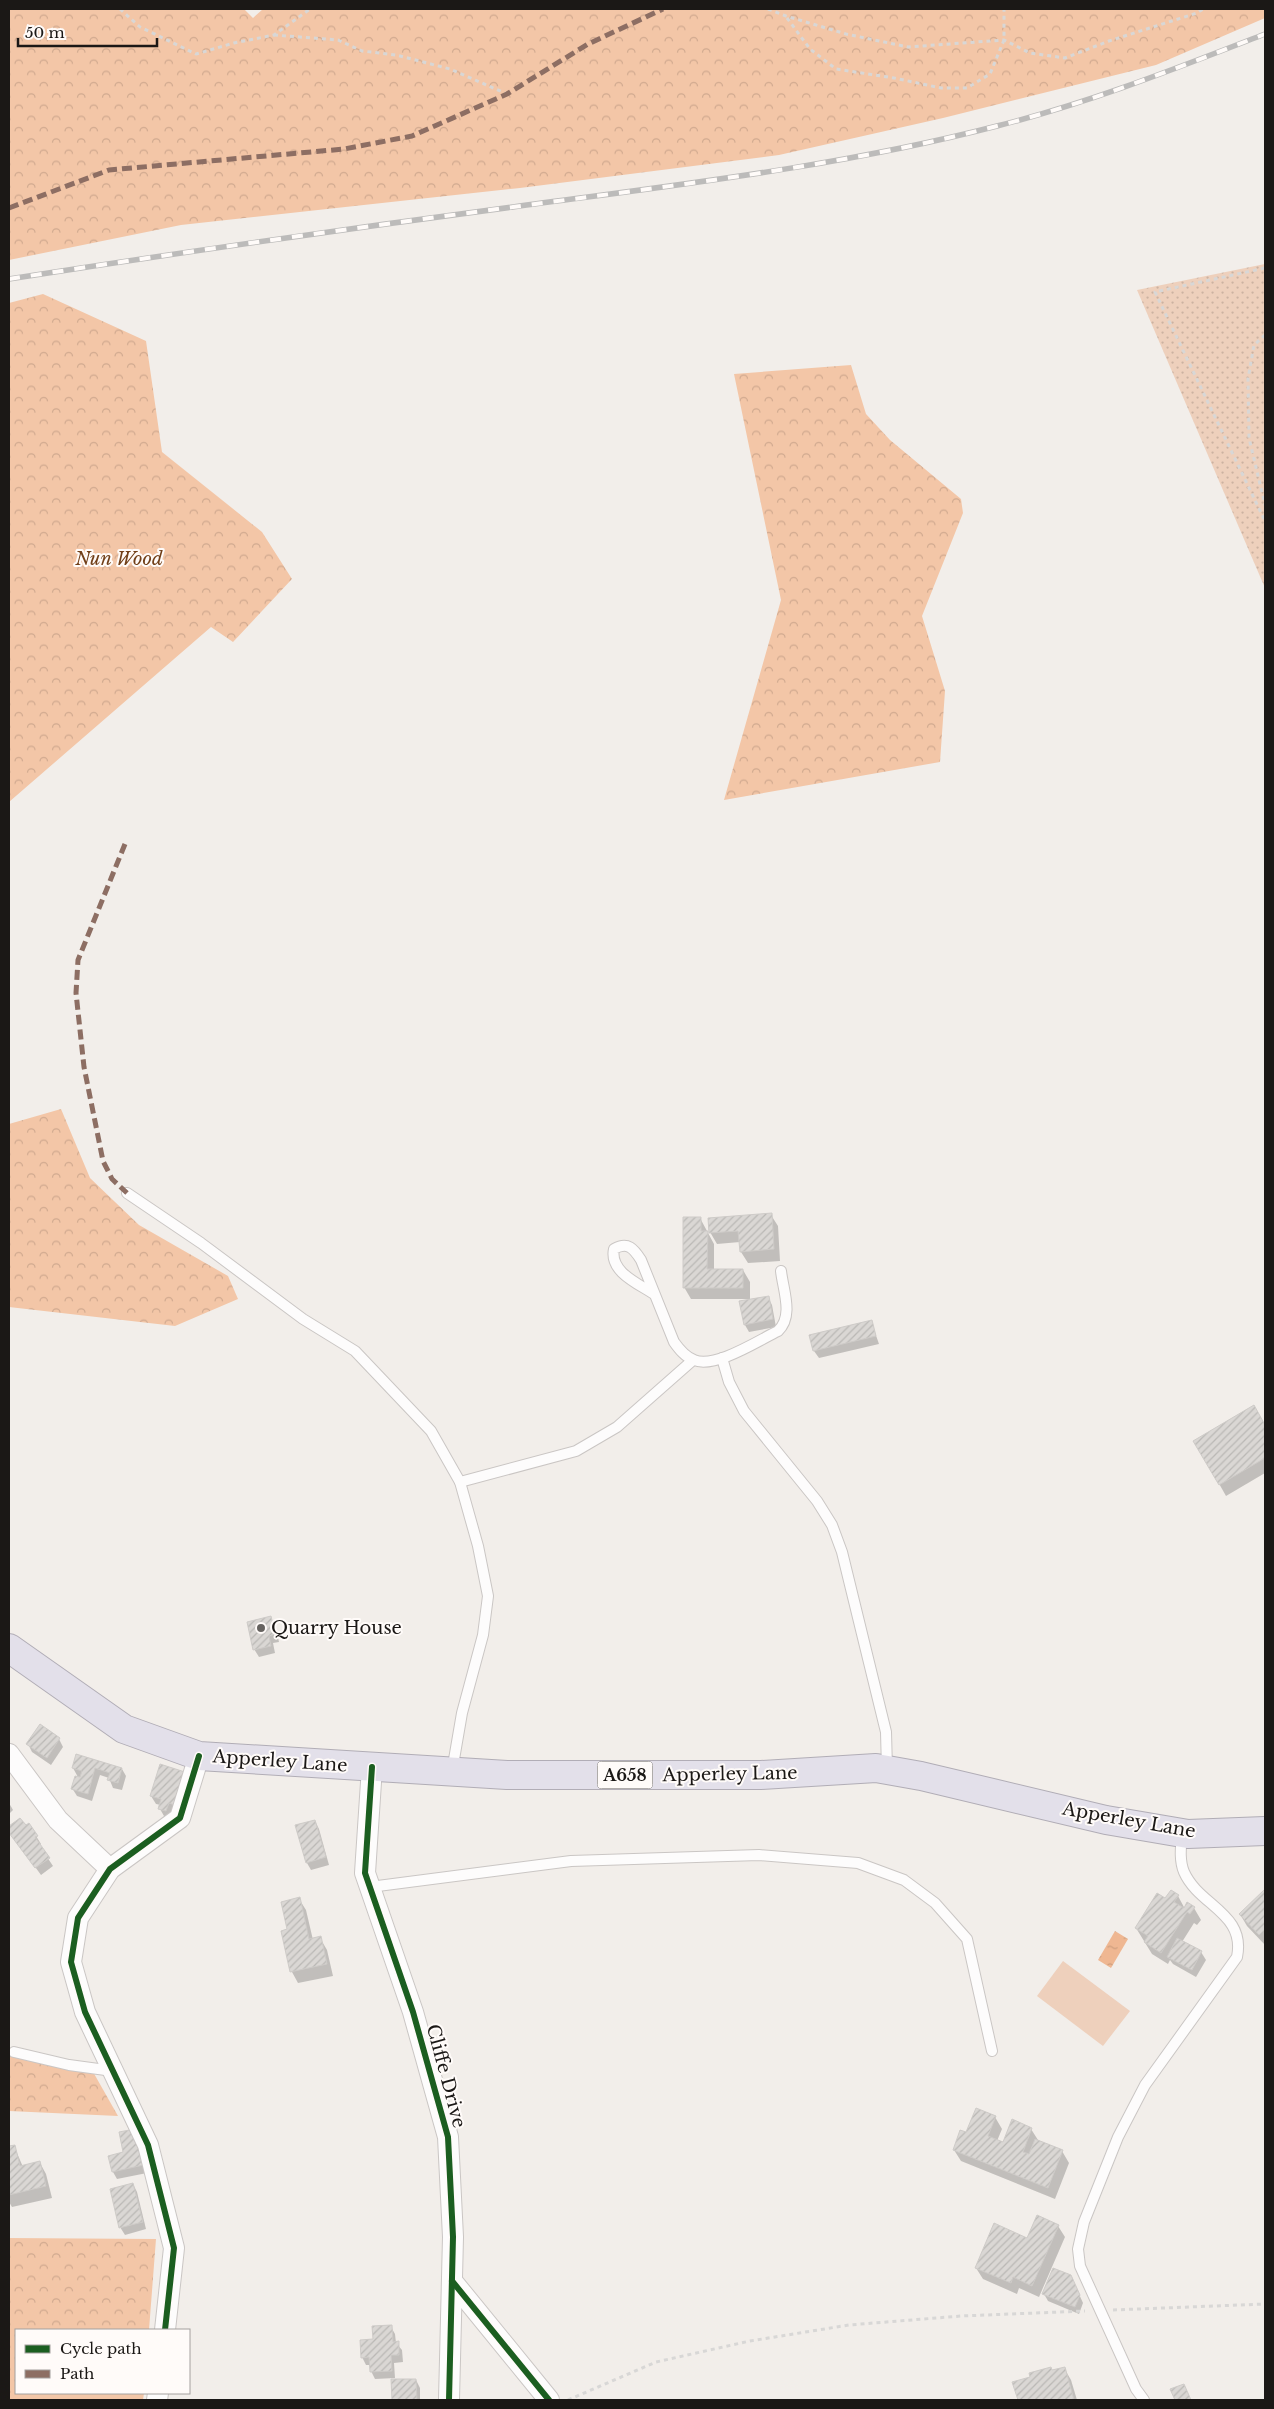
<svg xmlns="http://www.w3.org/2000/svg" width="1274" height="2409" font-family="'Libre Baskerville',serif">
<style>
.grass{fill:url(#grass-dots)}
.forest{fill:url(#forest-crowns)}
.park{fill:#eed0bc}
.water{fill:url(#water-ripples)}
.shadow{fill:#0003}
.building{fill:url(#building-hatch);stroke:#cecbc8}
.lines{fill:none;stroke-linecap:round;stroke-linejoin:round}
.lane-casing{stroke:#cac6c4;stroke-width:12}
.street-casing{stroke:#cac6c4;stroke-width:22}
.highway-casing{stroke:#b1adb6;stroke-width:30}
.path{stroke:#d8d7d6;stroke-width:3;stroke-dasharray:4 4;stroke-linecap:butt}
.lane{stroke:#fdfcfc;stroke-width:10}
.street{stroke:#fdfcfc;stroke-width:20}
.highway{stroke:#e3e0ea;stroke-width:28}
.rail-casing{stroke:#bcbbba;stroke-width:5.5}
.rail{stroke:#fffbf9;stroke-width:4;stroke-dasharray:11;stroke-linecap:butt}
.quiet{stroke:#8d6e63;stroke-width:5;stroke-dasharray:10 5;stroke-linecap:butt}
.cycleway-casing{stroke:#fffbf9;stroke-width:9}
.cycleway{stroke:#1b5e20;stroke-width:6}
.poi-dot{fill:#666360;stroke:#fffbf9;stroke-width:2}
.labels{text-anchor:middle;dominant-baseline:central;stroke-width:4;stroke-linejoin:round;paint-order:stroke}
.shield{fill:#fffbf9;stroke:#5f5c5a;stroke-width:1}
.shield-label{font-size:16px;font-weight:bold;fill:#1b1816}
.park-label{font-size:18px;font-style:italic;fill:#713f18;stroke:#fffbf9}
.poi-label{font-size:18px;fill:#1b1816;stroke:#fffbf9;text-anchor:start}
.street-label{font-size:18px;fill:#1b1816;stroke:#fffbf9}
</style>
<defs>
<pattern id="grass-dots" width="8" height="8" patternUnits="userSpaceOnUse" patternTransform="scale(1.25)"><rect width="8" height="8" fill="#eed0bc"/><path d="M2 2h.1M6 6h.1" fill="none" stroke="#ccb2a1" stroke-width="1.8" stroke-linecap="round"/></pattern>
<pattern id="forest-crowns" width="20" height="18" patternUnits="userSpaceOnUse" patternTransform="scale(1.25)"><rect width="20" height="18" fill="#f3c6a7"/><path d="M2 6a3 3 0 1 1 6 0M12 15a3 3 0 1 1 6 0" fill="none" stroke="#d0a98f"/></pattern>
<pattern id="water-ripples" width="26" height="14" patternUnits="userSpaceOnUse" patternTransform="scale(1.25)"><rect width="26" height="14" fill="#efb792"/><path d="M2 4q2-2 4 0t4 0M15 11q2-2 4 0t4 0" fill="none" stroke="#cc9d7d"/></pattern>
<pattern id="building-hatch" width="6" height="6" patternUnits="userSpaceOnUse" patternTransform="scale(1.25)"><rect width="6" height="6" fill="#dad7d4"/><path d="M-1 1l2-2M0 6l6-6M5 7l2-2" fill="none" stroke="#bab8b5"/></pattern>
</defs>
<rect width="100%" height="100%" fill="#f2eeea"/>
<polygon class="grass" points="1265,264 1265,588 1137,290"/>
<g class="forest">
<polygon points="9,9 244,9 253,18 263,9 1265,9 1265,18 1156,65 943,118 779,155 520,188 181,225 9,260"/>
<polygon points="43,294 146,341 162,452 262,532 292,579 233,642 211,627 9,802 9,303"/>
<polygon points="851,365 866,414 890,440 961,499 963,513 922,616 945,691 940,762 724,800 781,600 734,374"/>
<polygon points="61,1109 90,1178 139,1225 228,1276 238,1299 175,1326 9,1307 9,1124"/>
<polygon points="9,2053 88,2063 118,2116 9,2111"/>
<polygon points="9,2238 156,2239 149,2330 16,2330 16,2393 144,2393 143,2400 9,2400"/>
</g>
<polygon class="park" points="1063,1961 1130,2011 1103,2046 1037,1996"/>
<polygon class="water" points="1115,1931 1128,1939 1111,1968 1098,1960"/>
<g class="shadow">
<polygon points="771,1215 778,1226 780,1261 748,1263 741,1252 740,1242 717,1244 710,1232"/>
<polygon points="700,1218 714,1244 714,1270 743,1270 750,1282 750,1299 691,1299 684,1287"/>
<polygon points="768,1297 772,1305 776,1327 749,1332 745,1325"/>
<polygon points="871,1321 879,1344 819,1358 814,1351"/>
<polygon points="1253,1407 1265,1428 1265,1473 1226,1496 1195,1441"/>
<polygon points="270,1618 275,1625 279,1642 273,1643 275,1653 259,1657 254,1649"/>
<polygon points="59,1739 63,1747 51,1765 32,1752 28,1744"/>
<polygon points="77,1755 122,1769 126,1776 122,1790 113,1788 109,1778 100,1775 92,1801 77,1796 72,1788 79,1779 73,1768"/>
<polygon points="190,1775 170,1818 164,1816 160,1809 161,1805 156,1804 151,1796"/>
<polygon points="9,1803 13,1810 9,1814"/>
<polygon points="20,1819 36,1836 41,1844 39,1845 53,1866 41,1875 9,1831 9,1827"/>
<polygon points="315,1821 319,1829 329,1865 311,1870 307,1863"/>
<polygon points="1265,1890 1265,1945 1247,1926 1240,1914"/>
<polygon points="1178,1896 1185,1909 1194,1908 1201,1920 1197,1925 1194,1923 1182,1942 1201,1952 1206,1960 1196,1977 1173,1964 1170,1960 1168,1964 1152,1954 1136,1928 1166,1900"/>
<polygon points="299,1899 306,1910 313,1940 320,1938 327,1950 333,1976 298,1983 292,1972 289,1930"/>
<polygon points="995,2117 1002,2129 997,2141 1004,2144 1031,2129 1038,2140 1062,2151 1069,2163 1055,2199 961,2161 954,2150 967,2134"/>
<polygon points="121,2133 152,2172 117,2179 113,2172 125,2153"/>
<polygon points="14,2146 23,2167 40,2163 46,2174 52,2198 12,2207 9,2202 9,2147"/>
<polygon points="133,2184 137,2192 146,2229 125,2235 120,2227"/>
<polygon points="1058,2226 1065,2237 1039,2297 1019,2288 1017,2294 983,2279 976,2268"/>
<polygon points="1075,2285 1083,2303 1079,2314 1048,2301 1044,2294"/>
<polygon points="391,2327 395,2334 396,2343 402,2350 403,2362 394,2363 395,2378 375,2379 371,2371 371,2365 366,2365 362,2357 374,2341"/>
<polygon points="1064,2368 1071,2380 1077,2400 1019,2400 1014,2383"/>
<polygon points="416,2380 420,2388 420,2400 393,2400 393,2381"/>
</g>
<g class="building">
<polygon points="772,1213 774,1249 740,1252 738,1231 709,1233 708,1218"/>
<polygon points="683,1217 701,1217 701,1231 708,1231 707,1269 743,1269 743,1288 683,1288"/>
<polygon points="769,1296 773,1319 744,1325 739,1301"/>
<polygon points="872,1320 876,1336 813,1351 809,1335"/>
<polygon points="1254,1405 1265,1425 1265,1458 1219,1485 1193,1441"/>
<polygon points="271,1616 275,1634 269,1636 271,1646 253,1650 247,1622"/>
<polygon points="40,1724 60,1738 47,1758 26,1744"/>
<polygon points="76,1754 122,1768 118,1783 107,1780 110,1773 95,1768 88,1794 71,1789 75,1776 80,1777 82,1771 72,1768"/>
<polygon points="160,1764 191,1774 177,1806 169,1803 166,1811 158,1809 161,1799 150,1796"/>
<polygon points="20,1818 26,1825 29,1823 38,1836 35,1837 50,1858 35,1868 9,1833 9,1826"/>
<polygon points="315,1820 326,1857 306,1863 295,1825"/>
<polygon points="1265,1889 1265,1929 1259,1935 1239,1914"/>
<polygon points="1171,1890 1179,1895 1174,1902 1184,1908 1187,1902 1195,1907 1190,1914 1187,1912 1161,1953 1144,1942 1148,1936 1135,1928 1157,1893 1165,1898"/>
<polygon points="300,1897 309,1939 321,1936 327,1964 290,1972 281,1931 287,1929 281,1902"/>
<polygon points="1177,1938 1202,1951 1192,1970 1167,1957"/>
<polygon points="976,2108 996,2116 988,2136 1003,2142 1012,2119 1032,2128 1023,2152 1029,2154 1035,2139 1063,2150 1048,2188 953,2150 960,2130 966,2132"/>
<polygon points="135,2129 148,2164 112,2172 108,2156 123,2152 119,2132"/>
<polygon points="15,2145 20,2166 40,2161 46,2186 9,2195 9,2146"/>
<polygon points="133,2183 143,2222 119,2228 110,2189"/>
<polygon points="1037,2215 1059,2225 1032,2286 1013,2277 1011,2283 975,2268 994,2223 1027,2238"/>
<polygon points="1053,2268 1071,2275 1080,2295 1075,2307 1042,2294"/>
<polygon points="392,2325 393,2342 399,2341 399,2355 391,2355 392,2371 370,2372 369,2357 361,2358 360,2340 373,2339 372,2326"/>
<polygon points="1051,2367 1052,2370 1065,2367 1074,2400 1018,2400 1012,2382 1030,2377 1029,2373"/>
<polygon points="391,2379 416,2379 417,2400 392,2400"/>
<polygon points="1184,2384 1191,2400 1175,2400 1170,2389"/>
</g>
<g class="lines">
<defs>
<g id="lane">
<polyline points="127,1193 201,1243 303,1319 355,1351 431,1431 460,1482 478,1546 488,1596 483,1635 462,1713 452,1771"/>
<path d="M654,1294C639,1284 609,1272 614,1249C628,1241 634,1249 641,1260L674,1342C679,1349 685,1357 694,1360C715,1369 759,1340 778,1331C794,1316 783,1290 781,1271"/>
<polyline points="722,1358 729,1382 744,1411 817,1501 832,1525 842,1552 886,1732 887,1769"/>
<polyline points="460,1482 576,1451 617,1427 693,1360"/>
<polyline points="370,1887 571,1861 759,1855 858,1863 904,1880 935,1903 967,1939 992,2051"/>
<polyline points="14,2052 69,2065 113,2071"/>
<path d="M1144,2400L1136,2389L1080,2266L1078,2249L1084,2222L1118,2137L1145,2085L1237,1957C1246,1913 1199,1906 1184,1872C1179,1860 1181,1846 1182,1834"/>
</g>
<g id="street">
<polyline points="9,1754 58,1820 110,1869"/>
<polyline points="372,1767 365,1873 413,2012 448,2137 453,2237 449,2400"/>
<polyline points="452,2281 549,2400"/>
<polyline points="165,2330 174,2248 148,2145 85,2012 71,1962 78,1918 110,1869 180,1818 199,1756"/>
<polyline points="157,2400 158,2393"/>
</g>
<polyline id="highway" points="9,1648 124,1729 199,1756 507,1775 761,1775 876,1768 921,1776 1106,1820 1188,1834 1265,1831"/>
</defs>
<use href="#lane" class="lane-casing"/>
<use href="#street" class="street-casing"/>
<use href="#highway" class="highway-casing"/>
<g class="path">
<polyline points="120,9 140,27 196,54 234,43 274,35 310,9"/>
<polyline points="768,9 786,16 846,34 908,47 1004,40 1030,53 1065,58 1109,41 1197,13 1203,9"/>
<polyline points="787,18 810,49 836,69 894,78 941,88 967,88 990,74 1004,40 1004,9"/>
<polyline points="274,35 338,40 362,51 396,55 450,69 507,94"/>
<polyline points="1265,335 1254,345 1248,379 1249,438 1265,505"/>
<polyline points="1264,519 1155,292 1265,268"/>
<polyline points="1113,2310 1265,2304"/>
<polyline points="568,2400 656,2362 750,2341 849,2325 961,2316 1085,2311"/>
</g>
<use href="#lane" class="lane"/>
<use href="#street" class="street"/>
<use href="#highway" class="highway"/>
<defs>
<path id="rail" d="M9,279C177,253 345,229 513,207C675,185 838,167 997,126C1089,103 1177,68 1265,34"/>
</defs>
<use href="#rail" class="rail-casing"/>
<use href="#rail" class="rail"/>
<g class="quiet">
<polyline points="9,208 109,170 344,149 412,136 507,94 588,44 663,9"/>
<polyline points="125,844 78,960 76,993 84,1067 103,1161 112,1179 127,1193"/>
</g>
<defs>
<g id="cycleway">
<polyline points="372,1767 365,1873 413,2012 448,2137 453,2237 449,2400"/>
<polyline points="452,2281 549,2400"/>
<polyline points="165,2330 174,2248 148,2145 85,2012 71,1962 78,1918 110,1869 180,1818 199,1756"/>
</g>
</defs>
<use href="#cycleway" class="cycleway-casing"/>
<use href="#cycleway" class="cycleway"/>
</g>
<circle class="poi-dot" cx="261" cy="1628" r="5"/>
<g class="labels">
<rect class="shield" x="597.5" y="1761.5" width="55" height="27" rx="4"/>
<g class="shield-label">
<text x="625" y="1775">A658</text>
</g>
<g class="park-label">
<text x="119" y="559">Nun Wood</text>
</g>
<g class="poi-label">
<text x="271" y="1628">Quarry House</text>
</g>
<g class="street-label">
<text transform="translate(280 1761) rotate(4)">Apperley Lane</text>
<text transform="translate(730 1774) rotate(-1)">Apperley Lane</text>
<text transform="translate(1129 1820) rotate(10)">Apperley Lane</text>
<text transform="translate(446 2076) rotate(75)">Cliffe Drive</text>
</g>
</g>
<rect width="1274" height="2409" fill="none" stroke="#1b1816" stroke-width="20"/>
<rect x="15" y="2329" width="175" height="65" fill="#fffbf9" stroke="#a4a09e"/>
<rect x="25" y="2345" width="25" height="8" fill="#1b5e20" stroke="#a4a09e"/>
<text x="60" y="2354" font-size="15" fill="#1b1816">Cycle path</text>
<rect x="25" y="2370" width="25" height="8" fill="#8d6e63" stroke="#a4a09e"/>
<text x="60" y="2379" font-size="15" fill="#1b1816">Path</text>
<path d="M18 38v8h139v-8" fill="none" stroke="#1b1816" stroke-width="2.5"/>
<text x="25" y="38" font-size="15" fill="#1b1816" stroke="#fffbf9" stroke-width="4" paint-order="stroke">50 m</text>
</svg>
